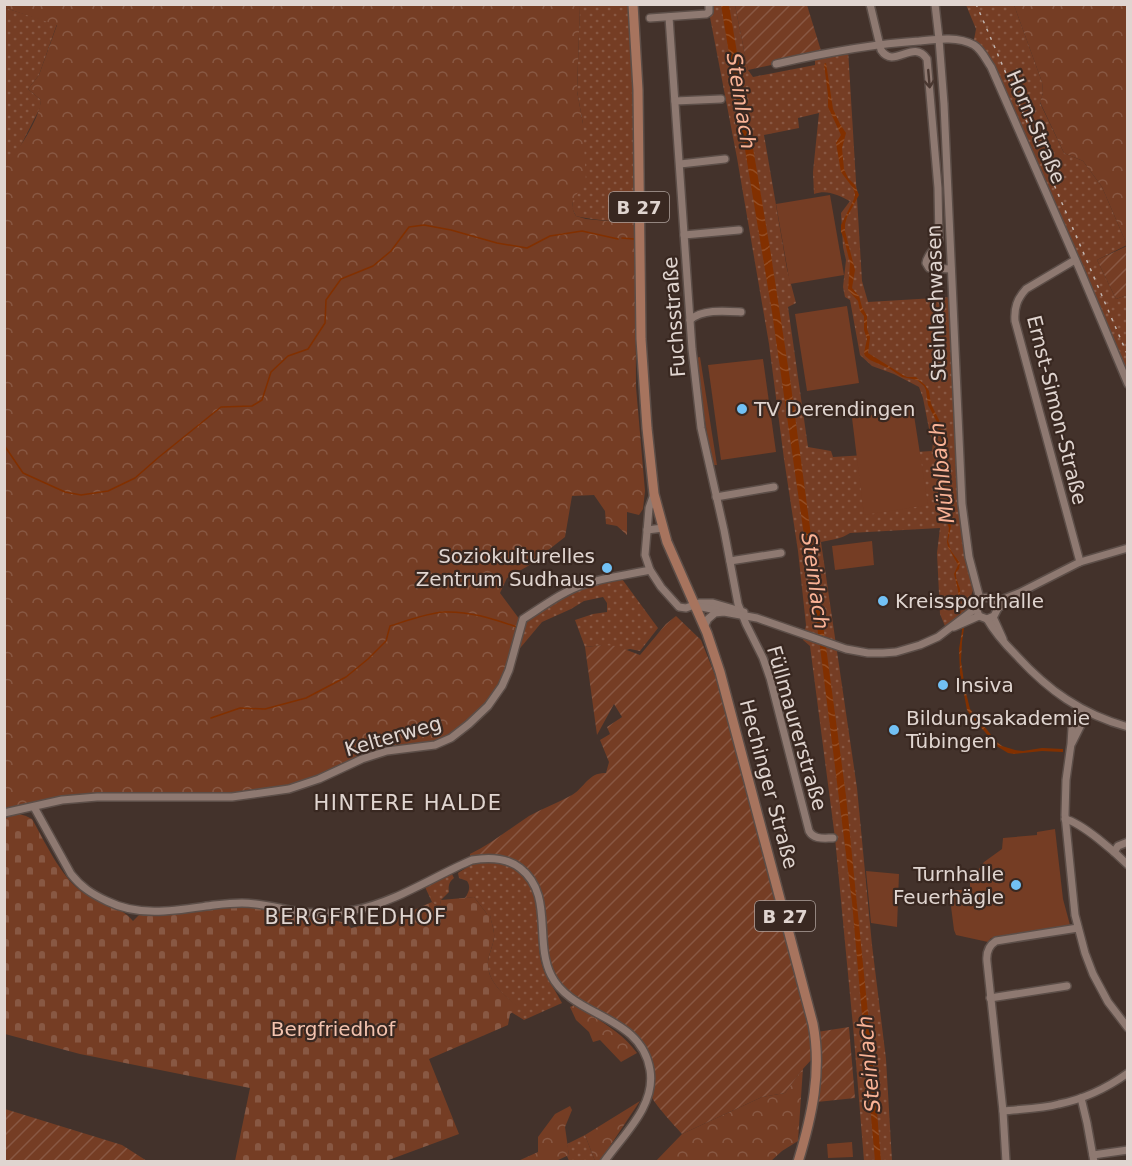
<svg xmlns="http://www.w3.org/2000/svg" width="1132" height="1166" font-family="'DejaVu Sans',sans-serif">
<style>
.grass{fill:url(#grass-dots);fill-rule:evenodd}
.forest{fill:url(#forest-crowns)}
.cemetery{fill:url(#cemetery-stones)}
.garden{fill:url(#garden-furrows)}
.pitch{fill:#753d24}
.water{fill:url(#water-waves)}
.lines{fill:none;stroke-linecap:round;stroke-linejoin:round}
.stream{stroke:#823000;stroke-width:1.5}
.minor-casing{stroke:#5c4e48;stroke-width:10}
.major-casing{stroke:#5c4e48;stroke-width:12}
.minor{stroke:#8e7971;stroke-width:7}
.major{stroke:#a7745e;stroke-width:9}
.rail{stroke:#c2b6b1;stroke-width:1.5;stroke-dasharray:3 6;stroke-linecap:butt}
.oneway{stroke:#4a3831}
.poi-dot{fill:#72c1f5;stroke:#392821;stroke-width:2}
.labels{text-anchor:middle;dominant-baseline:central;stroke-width:4.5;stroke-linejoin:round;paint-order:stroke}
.shield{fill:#392821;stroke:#aea19c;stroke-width:1.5}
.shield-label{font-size:18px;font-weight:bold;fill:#e0d5d0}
.street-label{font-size:20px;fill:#e0d5d0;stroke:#392821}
.poi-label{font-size:20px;fill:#e0d5d0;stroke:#392821;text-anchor:start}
.park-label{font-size:20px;fill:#f3c3af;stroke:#392821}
.water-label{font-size:21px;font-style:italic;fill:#fab396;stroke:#392821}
.neighbourhood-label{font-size:21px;letter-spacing:1.5px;fill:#e0d5d0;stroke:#392821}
</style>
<defs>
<pattern id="grass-dots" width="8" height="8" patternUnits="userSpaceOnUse" patternTransform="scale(1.5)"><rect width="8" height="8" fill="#753d24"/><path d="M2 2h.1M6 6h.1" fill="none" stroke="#885843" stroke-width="1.8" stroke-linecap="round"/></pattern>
<pattern id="forest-crowns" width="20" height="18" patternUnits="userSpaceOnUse" patternTransform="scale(1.5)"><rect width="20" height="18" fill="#753d24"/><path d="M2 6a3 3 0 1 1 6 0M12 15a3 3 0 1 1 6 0" fill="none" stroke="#885843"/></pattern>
<pattern id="cemetery-stones" width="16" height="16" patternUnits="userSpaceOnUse" patternTransform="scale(1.5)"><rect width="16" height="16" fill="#753d24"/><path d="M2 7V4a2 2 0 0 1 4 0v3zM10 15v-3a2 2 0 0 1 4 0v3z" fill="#885843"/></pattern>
<pattern id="garden-furrows" width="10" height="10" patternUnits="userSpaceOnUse" patternTransform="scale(1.5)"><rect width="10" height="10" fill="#753d24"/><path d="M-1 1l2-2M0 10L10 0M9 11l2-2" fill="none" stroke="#885843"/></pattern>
<pattern id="water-waves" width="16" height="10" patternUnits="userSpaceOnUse" patternTransform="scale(1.5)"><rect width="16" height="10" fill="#823000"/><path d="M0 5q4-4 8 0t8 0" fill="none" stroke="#934d24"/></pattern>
</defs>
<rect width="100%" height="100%" fill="#43322b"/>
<g class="grass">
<path d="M580,5H628L633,89L635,208C632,211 629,217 625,219C618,224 585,218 576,216L572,208L583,124L577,91Z"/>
<path d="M709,5H735L748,70L753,77L815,65V55L848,49L862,281L868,302L952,297L962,504L975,585L963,617L947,631L940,614L937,553L940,528L850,533C841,539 831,540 821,542L857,788L872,945L886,1059L892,1161H864L853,1026L835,838L810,646L803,640L806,625L798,551L784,459L769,344L737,158L709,12ZM819,113L813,172L814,194C827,189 838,195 850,201L841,213L843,247L846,260L843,287L845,297L850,300L860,355L872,366L894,374L919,387L923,398L930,434L933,442L932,451L833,457L831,451L808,447L788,307L796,303L787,269L764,135L799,128L798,118Z"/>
<polygon points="966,5 1014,5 1042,82 1043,93 1040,103 1064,153 1083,161 1102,187 1127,245 1097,260 1116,299 1127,295 1127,384 991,67 973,45 976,29"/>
<polygon points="5,8 57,24 39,75 28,89 41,100 40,108 19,149 5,168"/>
<path d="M622,579L658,628L640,651L630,649L626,650C611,645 600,645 585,647L575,620L593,614L607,612V603L603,597L584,601L571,609L542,622L516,653L526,620L562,598L584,588Z"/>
<path d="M485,861C500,861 513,864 523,875C526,878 531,882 533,886C542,902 537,937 540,956C542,974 554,987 562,1003L524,1020L511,1012L518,1007C505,996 486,981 488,961C489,953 493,946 494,938C495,931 491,922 490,915L487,914L474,897L465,898C469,892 471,887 467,881L459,878L458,873L474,863Z"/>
<path d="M451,872L454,878C449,882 448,886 449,892L441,900L440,905L437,906L432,902L425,887Z"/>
<polygon points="585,1135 595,1161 569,1161 567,1156 569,1155 567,1144"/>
</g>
<g class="forest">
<path d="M5,5H580L577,91L583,124L586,183C577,194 567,202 576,216L586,219L617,222L626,219L628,208H635L636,387L645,491L643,509L639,515L627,512V535L617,526L606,524L605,511L594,495L572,496L565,537L528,566L507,578L500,593L520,620L506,669L500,684L486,703L467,721L450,736L434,743L386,749L318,777L289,786L231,794L161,793L96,795L10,810L4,808V168C17,152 39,121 41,100L28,89L39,75L57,25L5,8Z"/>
<polygon points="1014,5 1127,5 1127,245 1102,187 1083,161 1064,153 1040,102 1043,93 1042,82"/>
<path d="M574,1005C597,1019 621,1031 637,1053L621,1062L600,1040L593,1042L589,1032L576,1020L570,1007Z"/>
<polygon points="803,1068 798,1141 782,1151 771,1161 655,1162 682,1134 762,1097 785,1093"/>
<polygon points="640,1101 600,1161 595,1161 585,1135"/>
<polygon points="570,1106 572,1110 565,1127 569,1155 556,1161 518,1161 538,1152 538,1137 555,1114"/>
</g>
<path class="cemetery" d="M19,814L26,816L32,819C44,840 61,877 81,891C98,903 119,904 133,921L141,913L239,907L265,909L319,917L346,923L351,928L364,925L371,921H389L432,902L437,906L440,905L441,900L474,897L487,914H490C491,922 495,931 494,938C493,946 489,953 488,961C486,981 505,996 519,1007L510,1014L508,1025L429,1059L459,1134L386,1161H235L250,1088L80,1054L5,1034V818Z"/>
<g class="garden">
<polygon points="735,5 807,5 822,54 748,70"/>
<polygon points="1127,246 1127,295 1116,299 1097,260"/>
<path d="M676,616L701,640L719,685L804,1007L810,1032L812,1059L801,1071L785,1093L762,1097L682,1134C675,1126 653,1103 651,1095C650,1090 652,1081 653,1076C654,1063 647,1049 639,1039C617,1011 574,1007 556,976C536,942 559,886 519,864C503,855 488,854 470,857V854C491,844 509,829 529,816C543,808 558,803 572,795C585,787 589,772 606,773L609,762L600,740L610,734L607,727L622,717L614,704L597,735L585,647L604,645L616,646L640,655L666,624Z"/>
<polygon points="849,1027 855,1098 817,1102 817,1032"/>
<polygon points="5,1109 122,1145 147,1161 5,1161"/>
</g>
<g class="pitch">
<polygon points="830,195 844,275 790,284 776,204"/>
<polygon points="847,306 859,383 807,391 795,314"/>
<polygon points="700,357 717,465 712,465 695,358"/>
<polygon points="763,359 776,452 721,460 708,365"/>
<polygon points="913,409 928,505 864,515 852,418"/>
<polygon points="872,541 874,565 835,570 832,546"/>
<polygon points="1055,829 1063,899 1070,925 1021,935 991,938 988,942 956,935 954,930 949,891 970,889 970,881 984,862 1002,849 1003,838 1037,835 1037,832"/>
<polygon points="866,871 899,874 897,927 871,923"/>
<polygon points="852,1142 853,1157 828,1158 827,1144"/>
</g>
<g class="water">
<polygon points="721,5 729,5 771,255 791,386 846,796 873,1063 881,1161 875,1161 852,902 820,647 772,312"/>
<polygon points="826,63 833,109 840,124 846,133 842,148 844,169 848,178 855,185 859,195 847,217 845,224 845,231 855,270 852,288 859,296 862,307 867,316 867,329 870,337 868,353 903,375 907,377 916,377 925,385 929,391 931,404 939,420 943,441 942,457 946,475 943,488 948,499 945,510 951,526 948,541 951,551 960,563 959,569 956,572 956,577 960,589 960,609 964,628 962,642 961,661 965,689 970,709 997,742 1002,746 1015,750 1023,751 1042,748 1063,749 1063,752 1042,751 1014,754 1008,753 995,745 985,732 972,718 967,710 960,673 959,649 962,631 959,610 958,590 954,574 958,565 948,547 947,542 949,528 943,511 947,499 942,484 945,474 941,457 942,443 937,422 928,405 926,390 924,386 917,380 902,377 890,369 870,360 865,356 864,353 867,339 864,330 864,316 860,311 858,301 848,290 850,263 844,239 841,232 841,225 854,199 855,194 853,188 841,172 836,143 841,135 828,107 828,95 824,64"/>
</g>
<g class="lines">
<g class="stream">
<polyline points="622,238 634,239"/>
<polyline points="4,445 23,473 65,492 81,495 108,491 135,478 159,457 221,407 252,406 262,400 271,372 288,356 308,349 325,323 326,300 341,279 373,266 391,251 409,227 424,225 451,230 497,243 527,248 550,236 582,231 618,239"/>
<path d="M211,718L240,708L265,709L306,698L346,677L368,659L386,641L390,626C406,621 427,613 444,612C470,611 493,619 517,627"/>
</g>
<defs>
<g id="minor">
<path d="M870,4L881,50C894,70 913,38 927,59L938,188L939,240C936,249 927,254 926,263L929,268L951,269"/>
<polyline points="935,4 939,39 944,104 962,504 969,557 980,599"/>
<path d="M669,17L692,349L701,428L724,530L738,604L746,624L763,658L770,678L809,831C814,840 824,838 833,838"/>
<polyline points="650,18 706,14 709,12 709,4"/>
<path d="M776,64C824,53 870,44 919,41C937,39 958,36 974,45C982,50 986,60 991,67L1080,270L1128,384"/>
<polyline points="675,101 721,99"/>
<polyline points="680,164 725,159"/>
<polyline points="684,235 739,230"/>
<path d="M1075,260L1026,289C1017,299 1014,308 1015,321L1080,562"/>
<path d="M690,320C702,309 725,311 741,312"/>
<polyline points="654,494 649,508 645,555 650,570 661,587 679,607 686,608 699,603 713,603 744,612"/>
<polyline points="716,497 774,487"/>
<polyline points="647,530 663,528"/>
<polyline points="730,561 781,553"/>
<polyline points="996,602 1019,593 1080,562 1128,548"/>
<polyline points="697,606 721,611"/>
<polyline points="998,608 1014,597"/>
<polyline points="993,617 1003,639"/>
<path d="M987,619C995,633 1005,644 1016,655C1048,690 1081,714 1128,727"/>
<path d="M704,627L708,619L715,613L724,612L757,618L846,649L868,653H883L896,652L920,645L938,637L976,608C978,597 987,595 995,601L998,608L994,616L987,619L979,616L976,608"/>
<polyline points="954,627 979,616"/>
<polyline points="1078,708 1072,728 1071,744 1066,780 1065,815 1075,915 1085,953 1093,974 1108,1002 1128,1028"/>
<polyline points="1072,743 1087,713"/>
<path d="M34,807L71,874C81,887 92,894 107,901C141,918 178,910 214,905C223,904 233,903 242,903C260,903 278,908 296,911C314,914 336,913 355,910C396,902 434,876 472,860C489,857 507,858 520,868C554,894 534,941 551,975C572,1018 641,1014 650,1070C656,1106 623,1135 604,1162"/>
<path d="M4,813L62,800L97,797H232L289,789L319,779L362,759L387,751L435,745L451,738L469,724L488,706L502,686L509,670L523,619C542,607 563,591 585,584C606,577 628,575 650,570"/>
<path d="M1065,819C1082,823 1115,852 1128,865"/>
<polyline points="1114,852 1118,846 1128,842"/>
<polyline points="990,998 1067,986"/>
<polyline points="1081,1098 1087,1123 1094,1162"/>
<path d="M1003,1111C1021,1109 1041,1109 1059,1104C1084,1099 1107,1088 1128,1073"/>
<polyline points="1093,1155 1128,1150"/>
<path d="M1006,1162L1003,1111L987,962C986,953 988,946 996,941L1078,928"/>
</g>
<path id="major" d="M633,4L638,90L641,339L647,428L654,494L667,542L707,633L720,672L813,1024C822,1071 812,1116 798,1162"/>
</defs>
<use href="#minor" class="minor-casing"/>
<use href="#major" class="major-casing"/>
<use href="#minor" class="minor"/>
<use href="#major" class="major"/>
<polyline class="rail" points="976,4 1128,356"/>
</g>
<defs><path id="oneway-shaft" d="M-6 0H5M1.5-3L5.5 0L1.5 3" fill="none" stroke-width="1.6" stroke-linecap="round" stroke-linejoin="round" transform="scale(1.5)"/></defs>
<use class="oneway" href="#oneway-shaft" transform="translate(929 79) rotate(85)"/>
<g class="poi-dot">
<circle cx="742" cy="409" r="6"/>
<circle cx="607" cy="568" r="6"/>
<circle cx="883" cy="601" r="6"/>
<circle cx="943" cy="685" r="6"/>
<circle cx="894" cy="730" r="6"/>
<circle cx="1016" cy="885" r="6"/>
</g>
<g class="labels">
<g class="shield">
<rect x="609" y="192" width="60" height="30" rx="4.5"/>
<rect x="755" y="901" width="60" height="30" rx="4.5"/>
</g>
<g class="shield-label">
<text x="639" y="207">B 27</text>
<text x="785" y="916">B 27</text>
</g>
<g class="street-label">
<text transform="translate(1036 127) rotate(67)">Horn-Straße</text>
<text transform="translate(936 303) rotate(-92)">Steinlachwasen</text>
<text transform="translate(674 317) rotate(-94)">Fuchsstraße</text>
<text transform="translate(1057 410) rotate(76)">Ernst-Simon-Straße</text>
<text transform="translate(797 728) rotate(74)">Füllmaurerstraße</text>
<text transform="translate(393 736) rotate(-16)">Kelterweg</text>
<text transform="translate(769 784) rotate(75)">Hechinger Straße</text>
</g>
<g class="poi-label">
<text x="754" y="409">TV Derendingen</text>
<text x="595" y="556" text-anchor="end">Soziokulturelles<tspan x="595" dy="23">Zentrum Sudhaus</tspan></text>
<text x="895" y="601">Kreissporthalle</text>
<text x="955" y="685">Insiva</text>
<text x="906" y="718">Bildungsakademie<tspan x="906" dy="23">Tübingen</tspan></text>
<text x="1004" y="874" text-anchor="end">Turnhalle<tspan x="1004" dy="23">Feuerhägle</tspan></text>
</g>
<g class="park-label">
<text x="333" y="1029">Bergfriedhof</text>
</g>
<g class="water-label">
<text transform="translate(741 101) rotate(81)">Steinlach</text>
<text transform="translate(942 473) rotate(-96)">Mühlbach</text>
<text transform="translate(815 581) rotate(82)">Steinlach</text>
<text transform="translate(869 1064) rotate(-95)">Steinlach</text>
</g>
<g class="neighbourhood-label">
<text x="408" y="803">HINTERE HALDE</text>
<text x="356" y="917">BERGFRIEDHOF</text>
</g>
</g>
<rect width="1132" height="1166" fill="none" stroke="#e0d5d0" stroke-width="12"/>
</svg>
